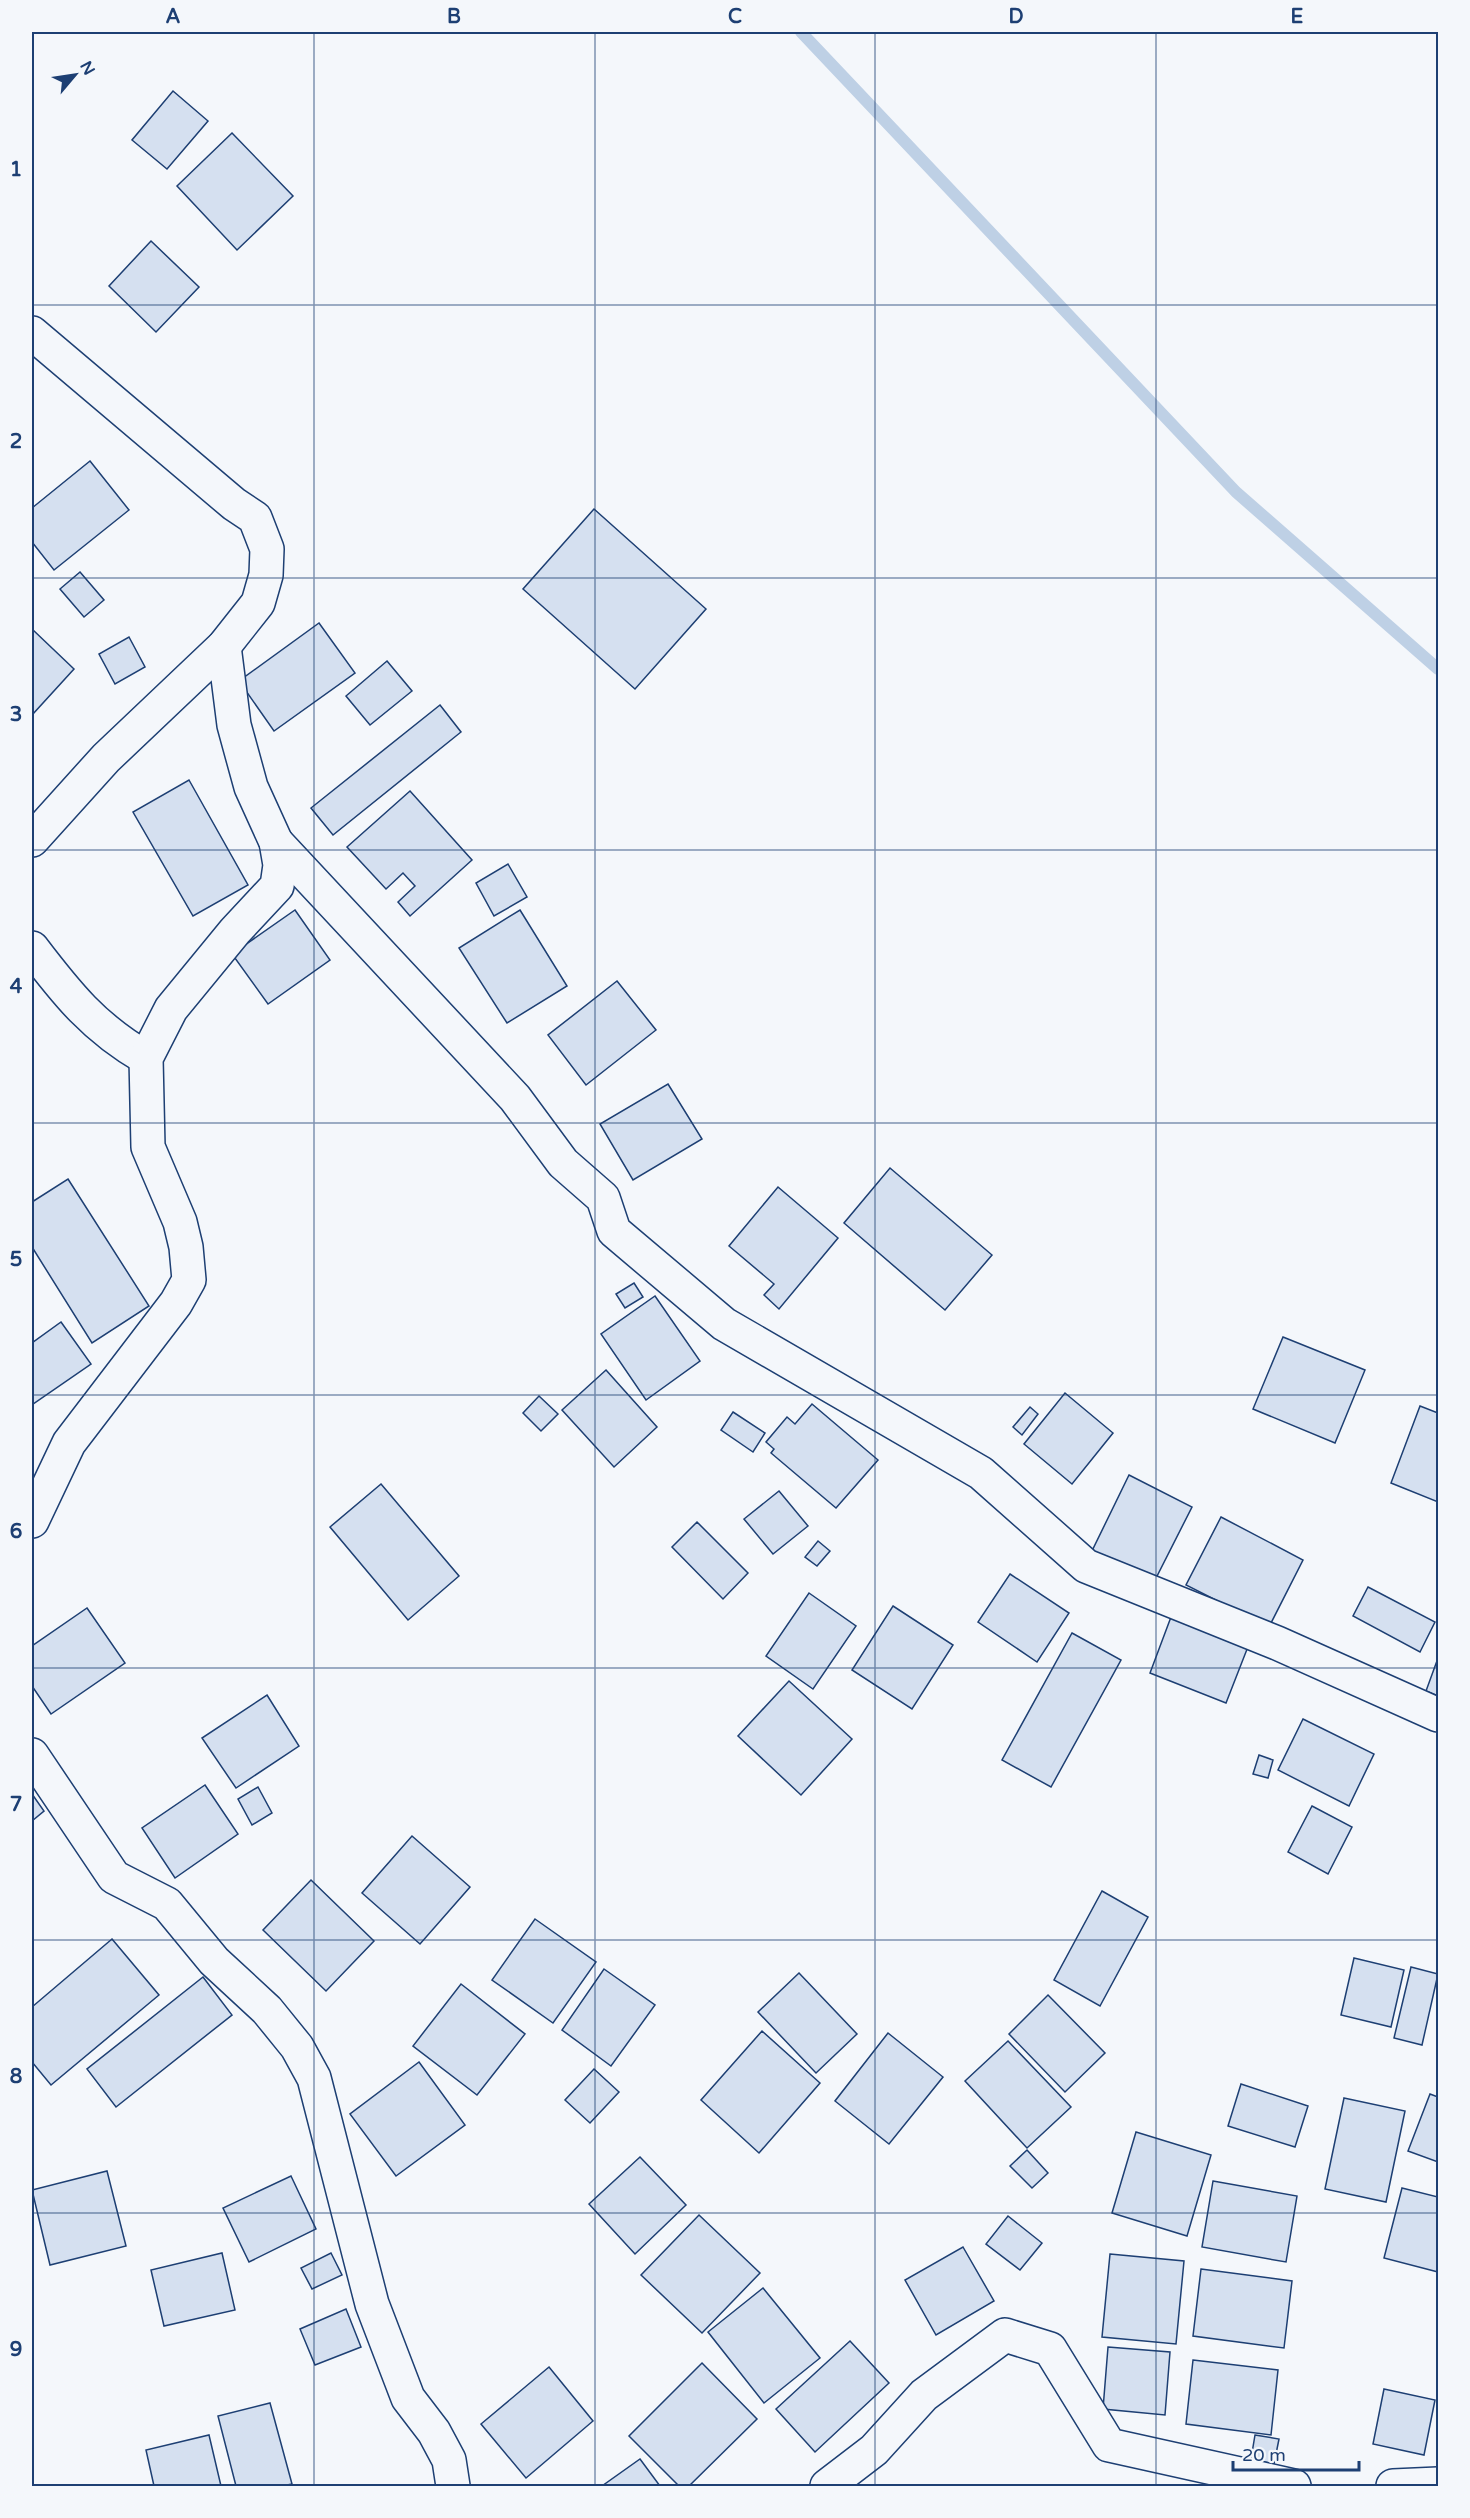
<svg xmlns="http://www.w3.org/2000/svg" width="1470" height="2518" font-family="'Varela Round',sans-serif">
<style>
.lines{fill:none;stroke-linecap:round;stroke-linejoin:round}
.stream{stroke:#bed0e5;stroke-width:12}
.building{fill:#d5e0f0;stroke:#1d3f73;stroke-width:1.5}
.street-casing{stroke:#1d3f73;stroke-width:36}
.street{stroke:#f4f7fb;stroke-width:33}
.grid{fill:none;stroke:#1d3f73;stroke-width:1.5;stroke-opacity:0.55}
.neatline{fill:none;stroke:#1d3f73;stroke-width:2}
.grid-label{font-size:20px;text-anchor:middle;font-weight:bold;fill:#1d3f73}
</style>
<rect width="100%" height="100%" fill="#f4f7fb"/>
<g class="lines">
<polyline class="stream" points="801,32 1236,492 1438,669"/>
</g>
<g class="building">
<polygon points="173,91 208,121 167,169 132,140"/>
<polygon points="232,133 293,196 237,250 177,186"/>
<polygon points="151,241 199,287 156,332 109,286"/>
<polygon points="90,461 129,510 54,570 32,542 32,508"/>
<polygon points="594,509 706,609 635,689 523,589"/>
<polygon points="80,572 104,600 84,617 60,589"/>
<polygon points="319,623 355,673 274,731 239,681"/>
<polygon points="32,629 74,669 32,715"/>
<polygon points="129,637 145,667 115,684 99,654"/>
<polygon points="387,661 412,691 370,725 346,696"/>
<polygon points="440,705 461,732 333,835 311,808"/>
<polygon points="189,780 248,885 193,916 133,812"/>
<polygon points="410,791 472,860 410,916 398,902 415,886 403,873 386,889 347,847"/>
<polygon points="508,864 527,897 494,916 476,883"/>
<polygon points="295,910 330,960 268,1004 232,954"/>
<polygon points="520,910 567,986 507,1023 459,948"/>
<polygon points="617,981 656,1030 586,1085 548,1035"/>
<polygon points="668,1084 702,1139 633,1180 600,1124"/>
<polygon points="890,1168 992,1255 945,1310 844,1223"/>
<polygon points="68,1179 149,1306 92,1343 32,1247 32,1202"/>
<polygon points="778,1187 838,1238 779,1309 764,1295 774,1284 729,1246"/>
<polygon points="634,1283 643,1297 625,1308 616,1294"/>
<polygon points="655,1296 700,1361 646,1400 601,1334"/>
<polygon points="61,1322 91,1364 33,1404 32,1343"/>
<polygon points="1283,1337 1365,1370 1335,1443 1253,1409"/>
<polygon points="606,1370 657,1427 614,1467 562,1410"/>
<polygon points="1065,1393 1113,1433 1072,1484 1024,1444"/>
<polygon points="539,1396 558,1414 541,1431 523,1413"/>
<polygon points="812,1404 878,1460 836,1508 771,1453 774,1449 766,1442 787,1417 795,1424"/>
<polygon points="1420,1406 1438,1413 1438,1502 1391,1483"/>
<polygon points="1030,1407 1038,1414 1022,1435 1013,1427"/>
<polygon points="733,1412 765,1433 753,1452 721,1430"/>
<polygon points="1129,1475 1192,1507 1152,1586 1090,1555"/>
<polygon points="381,1484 459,1576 408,1620 330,1527"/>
<polygon points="779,1491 808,1526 773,1554 744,1519"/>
<polygon points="1221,1517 1303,1560 1269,1627 1186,1585"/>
<polygon points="697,1522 748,1573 723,1599 672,1547"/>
<polygon points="818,1541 830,1551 817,1566 805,1557"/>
<polygon points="1010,1574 1069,1613 1037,1662 978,1622"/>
<polygon points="1368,1587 1435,1622 1420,1652 1353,1616"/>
<polygon points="809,1593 856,1626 813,1689 766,1656"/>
<polygon points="893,1606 953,1645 912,1709 852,1670"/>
<polygon points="87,1608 125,1663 51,1714 32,1686 32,1646"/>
<polygon points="1174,1609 1251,1639 1226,1703 1150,1673"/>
<polygon points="1072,1633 1121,1660 1051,1787 1002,1760"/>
<polygon points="1438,1658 1438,1696 1426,1691"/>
<polygon points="789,1681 852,1739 801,1795 738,1736"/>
<polygon points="267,1695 299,1746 236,1788 202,1738"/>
<polygon points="1303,1719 1374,1754 1349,1806 1278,1770"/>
<polygon points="1259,1755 1273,1760 1268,1778 1253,1774"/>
<polygon points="205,1785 238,1834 175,1878 142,1828"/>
<polygon points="258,1787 272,1813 252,1825 238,1799"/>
<polygon points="32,1794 44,1811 32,1821"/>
<polygon points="1312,1806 1352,1827 1328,1874 1288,1852"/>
<polygon points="412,1836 470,1887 420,1944 362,1893"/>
<polygon points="311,1880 374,1941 326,1991 263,1930"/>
<polygon points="1102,1891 1148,1917 1100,2006 1054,1980"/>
<polygon points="535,1919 596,1962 553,2023 492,1980"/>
<polygon points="112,1939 159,1995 51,2085 32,2062 32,2007"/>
<polygon points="1354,1958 1404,1970 1391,2027 1341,2015"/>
<polygon points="1411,1967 1438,1974 1422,2045 1394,2038"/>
<polygon points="604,1969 655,2005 611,2066 562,2030"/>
<polygon points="799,1973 857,2034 816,2073 758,2012"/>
<polygon points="203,1977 232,2015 116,2107 87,2069"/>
<polygon points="461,1984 525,2034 477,2095 413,2046"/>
<polygon points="1048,1995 1105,2053 1065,2092 1009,2034"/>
<polygon points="762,2031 820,2083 759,2153 701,2100"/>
<polygon points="888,2033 943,2077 889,2144 835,2101"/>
<polygon points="1008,2041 1071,2107 1027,2148 965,2081"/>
<polygon points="419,2062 465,2125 396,2176 350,2114"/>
<polygon points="594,2069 619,2092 590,2123 565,2100"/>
<polygon points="1241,2084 1308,2106 1295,2147 1228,2126"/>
<polygon points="1430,2094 1438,2097 1438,2162 1408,2151"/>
<polygon points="1344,2098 1405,2111 1386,2202 1325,2189"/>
<polygon points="1136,2132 1211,2155 1187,2236 1112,2213"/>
<polygon points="1027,2150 1048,2173 1032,2188 1010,2166"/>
<polygon points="640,2157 686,2205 635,2254 589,2204"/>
<polygon points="107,2171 126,2246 50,2265 32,2190"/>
<polygon points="291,2176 316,2229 249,2262 223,2208"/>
<polygon points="1213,2181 1297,2196 1286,2262 1202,2247"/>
<polygon points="1402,2188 1438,2197 1438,2272 1384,2258"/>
<polygon points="699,2215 760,2273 702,2333 641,2275"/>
<polygon points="1008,2216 1042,2243 1020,2270 986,2244"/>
<polygon points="963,2247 994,2301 936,2335 905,2280"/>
<polygon points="222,2253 235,2310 164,2326 151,2270"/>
<polygon points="331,2253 342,2275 312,2289 301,2268"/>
<polygon points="1110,2254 1184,2261 1176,2344 1102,2337"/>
<polygon points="1201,2269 1292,2281 1284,2348 1193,2336"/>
<polygon points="763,2288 820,2358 764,2403 708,2332"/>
<polygon points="346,2309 361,2347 315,2365 300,2329"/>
<polygon points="850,2341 889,2383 815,2452 776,2409"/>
<polygon points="1108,2347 1170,2352 1165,2415 1103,2409"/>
<polygon points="1193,2360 1278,2370 1271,2435 1186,2424"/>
<polygon points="702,2363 757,2419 689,2486 679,2486 629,2436"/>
<polygon points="549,2367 593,2421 526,2478 481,2424"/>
<polygon points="1384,2389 1435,2400 1424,2455 1373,2444"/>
<polygon points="270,2403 292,2484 282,2486 236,2486 218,2416"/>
<polygon points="209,2435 221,2486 154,2486 146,2450"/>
<polygon points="1255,2435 1279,2439 1274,2464 1251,2459"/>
<polygon points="640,2459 660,2486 602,2486"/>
</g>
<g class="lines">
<defs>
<g id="street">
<polyline points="32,333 234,504 255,518 267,549 266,575 258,603 224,646 106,758 32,840"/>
<polyline points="276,842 515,1098 563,1163 603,1198 614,1231 724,1324 981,1473 1086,1566 1277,1643 1438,1715"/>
<path d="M32,948C67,994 94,1028 146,1058"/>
<polyline points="32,1521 69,1443 176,1303 189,1280 186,1247 180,1222 148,1147 146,1058 171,1009 235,931 277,886 280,865 276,842 251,787 234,725 224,646"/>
<polyline points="32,1755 114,1877 167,1904 214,1961 267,2010 297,2047 314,2078 372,2304 408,2398 434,2432 449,2460 453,2486"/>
<polyline points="827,2486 874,2450 924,2395 1005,2335 1050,2349 1109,2445 1294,2486"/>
<polyline points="1393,2486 1438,2484"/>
</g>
</defs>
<use href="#street" class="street-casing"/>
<use href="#street" class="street"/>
</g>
<path class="grid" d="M314,32V2486M595,32V2486M875,32V2486M1156,32V2486M32,305H1438M32,578H1438M32,850H1438M32,1123H1438M32,1395H1438M32,1668H1438M32,1940H1438M32,2213H1438"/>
<rect width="1470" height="2518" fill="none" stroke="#f4f7fb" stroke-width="66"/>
<g transform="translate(75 75) rotate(61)" stroke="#f4f7fb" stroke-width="4.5" paint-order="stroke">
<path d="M0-4.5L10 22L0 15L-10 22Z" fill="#1d3f73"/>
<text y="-9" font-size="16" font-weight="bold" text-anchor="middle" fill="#1d3f73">N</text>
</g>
<path d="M1233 2461v9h126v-9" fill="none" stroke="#1d3f73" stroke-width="3"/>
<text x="1242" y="2461" font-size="18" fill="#1d3f73" stroke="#f4f7fb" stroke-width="4.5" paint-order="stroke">20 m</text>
<rect x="33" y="33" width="1404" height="2452" class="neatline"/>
<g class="grid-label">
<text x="173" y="23">A</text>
<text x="454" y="23">B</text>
<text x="735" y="23">C</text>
<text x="1016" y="23">D</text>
<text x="1297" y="23">E</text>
<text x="16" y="176">1</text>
<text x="16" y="448">2</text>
<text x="16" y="721">3</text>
<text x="16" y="993">4</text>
<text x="16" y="1266">5</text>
<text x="16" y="1538">6</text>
<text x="16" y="1811">7</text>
<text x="16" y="2083">8</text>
<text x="16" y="2356">9</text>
</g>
</svg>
